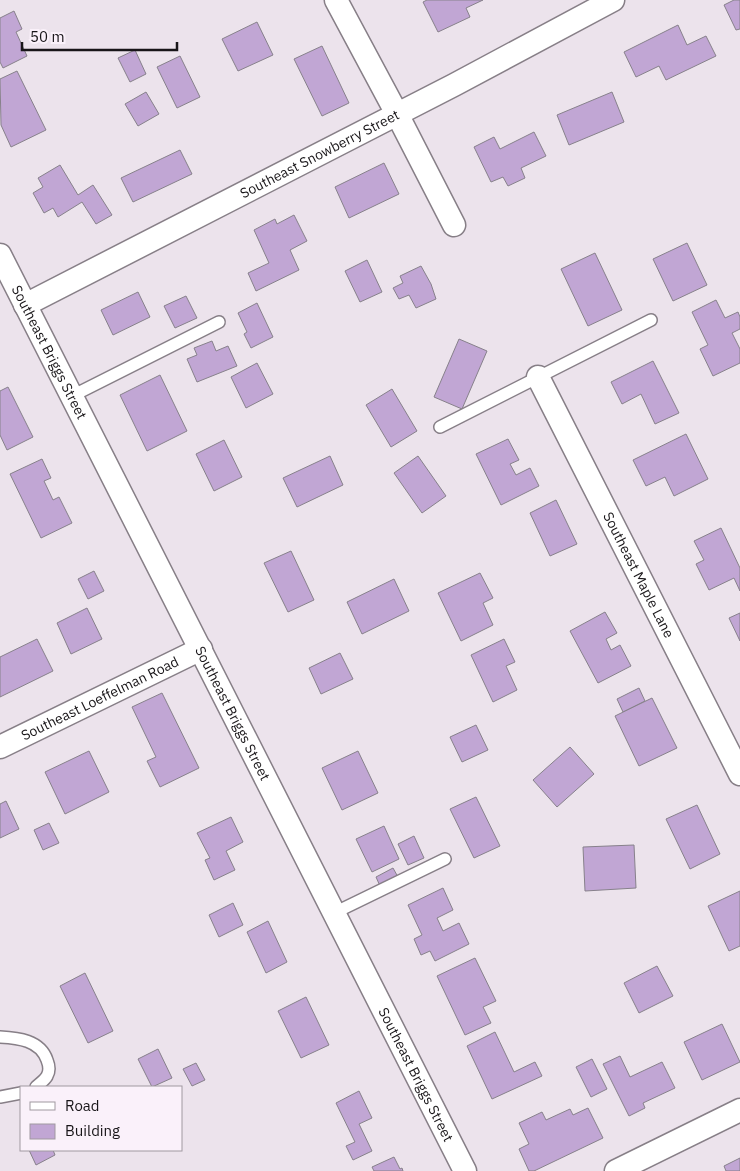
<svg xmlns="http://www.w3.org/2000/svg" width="740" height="1171" font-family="'IBM Plex Sans',sans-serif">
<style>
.building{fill:#c1a6d4;stroke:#87818b}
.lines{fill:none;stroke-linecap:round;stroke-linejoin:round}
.service-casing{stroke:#877f87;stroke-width:14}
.minor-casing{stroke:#877f87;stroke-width:25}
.service{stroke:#fff;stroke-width:11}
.minor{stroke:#fff;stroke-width:22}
.labels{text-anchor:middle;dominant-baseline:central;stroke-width:4.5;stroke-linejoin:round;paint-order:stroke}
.street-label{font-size:14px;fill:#181518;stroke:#faf1fa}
</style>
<rect width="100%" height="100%" fill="#ece3ec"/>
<g class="building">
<polygon points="427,0 483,0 466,8 470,17 438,32 423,2"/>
<polygon points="734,0 740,0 740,29 736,30 724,5"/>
<polygon points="14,11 22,29 16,32 27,56 3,68 0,62 0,18"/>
<polygon points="257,22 273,55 238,71 222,39"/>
<polygon points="678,25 687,45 706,36 716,56 666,80 659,66 636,77 624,52"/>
<polygon points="322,46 349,103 322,116 294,59"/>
<polygon points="135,50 146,74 130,82 118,58"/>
<polygon points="180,56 200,97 177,108 157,67"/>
<polygon points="17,71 46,130 11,147 1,125 0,79"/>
<polygon points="146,92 159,114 138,126 125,104"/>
<polygon points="612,92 624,122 569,145 557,115"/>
<polygon points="534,132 546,156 521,168 525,178 508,186 503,177 491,182 474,147 494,137 500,149"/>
<polygon points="180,150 192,174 133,202 121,178"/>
<polygon points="384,163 399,194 349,218 335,187"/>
<polygon points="60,165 78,195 93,185 112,215 96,224 82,202 58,217 53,208 44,213 33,193 43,187 38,178"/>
<polygon points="294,215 307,241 290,250 299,270 256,291 248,273 269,263 254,230 275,219 277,224"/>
<polygon points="687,243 707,285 673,301 653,259"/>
<polygon points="595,253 622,310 588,326 561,269"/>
<polygon points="367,260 382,292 360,302 345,271"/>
<polygon points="421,266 431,284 436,299 416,308 409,295 399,299 393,288 403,283 400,276"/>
<polygon points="138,292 150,317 113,335 101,310"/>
<polygon points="186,296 197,318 175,328 164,306"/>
<polygon points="716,300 725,318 738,312 740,317 740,329 732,333 740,349 740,363 713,376 700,349 708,345 692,312"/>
<polygon points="257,303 273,337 251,348 244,334 247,332 238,313"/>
<polygon points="459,339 487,351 462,409 434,397"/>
<polygon points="212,341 216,351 228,346 237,366 197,382 187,359 197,355 194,348"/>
<polygon points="653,361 679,413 655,424 641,394 622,404 611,382"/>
<polygon points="257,363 273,394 246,408 231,377"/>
<polygon points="160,375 187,431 147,451 120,395"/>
<polygon points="8,387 33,437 7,450 0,435 0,391"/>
<polygon points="392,389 417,431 391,447 366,405"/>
<polygon points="686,434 708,479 674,496 665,477 646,486 633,460"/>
<polygon points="508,439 519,460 510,464 516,475 530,468 539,486 501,505 476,454"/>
<polygon points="224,440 242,477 214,491 196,454"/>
<polygon points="330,456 343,485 297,507 283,478"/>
<polygon points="418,456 446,496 422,513 394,473"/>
<polygon points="42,459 51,478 44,481 53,500 59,497 72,523 41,538 10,474"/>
<polygon points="556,500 577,544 550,556 530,513"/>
<polygon points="721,528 740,568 740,591 734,578 709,590 696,564 704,560 694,541"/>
<polygon points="291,551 314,600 288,612 264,563"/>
<polygon points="94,571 104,591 88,599 78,579"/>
<polygon points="480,573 493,598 483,603 493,625 461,641 438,593"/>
<polygon points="394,579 409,611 362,634 347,602"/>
<polygon points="87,608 102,639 71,654 57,623"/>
<polygon points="605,612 617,633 606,639 611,650 620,645 631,666 598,683 570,631"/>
<polygon points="740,613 740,641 729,618"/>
<polygon points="37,639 53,671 0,697 0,657"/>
<polygon points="504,639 515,662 506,666 517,690 493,702 471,655"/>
<polygon points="340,653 353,679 321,694 309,668"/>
<polygon points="639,688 645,701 623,712 617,699"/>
<polygon points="162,693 199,768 160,787 147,761 156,757 132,707"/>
<polygon points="652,698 677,748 639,766 615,716"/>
<polygon points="476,725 488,750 462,762 450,737"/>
<polygon points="570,747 594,774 557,807 533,780"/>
<polygon points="89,751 109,792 65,814 45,772"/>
<polygon points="358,751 378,793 342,810 322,768"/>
<polygon points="476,797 500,846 474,858 450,809"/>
<polygon points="6,801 19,829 0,838 0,804"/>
<polygon points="697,805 720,854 690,869 666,819"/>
<polygon points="231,817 243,842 226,851 235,870 214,880 205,860 210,858 197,833"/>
<polygon points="49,823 59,843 43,850 34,830"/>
<polygon points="384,826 399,859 372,872 356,839"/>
<polygon points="414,836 424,858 408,865 398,844"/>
<polygon points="634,845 636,888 585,891 583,847"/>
<polygon points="393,868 398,877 380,886 376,877"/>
<polygon points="443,888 453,910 437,918 443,931 459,923 469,944 435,961 430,951 421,955 414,939 422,935 408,905"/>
<polygon points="740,891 740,946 729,951 708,906"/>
<polygon points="233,903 243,925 219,937 209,915"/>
<polygon points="268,921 287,962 266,973 247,932"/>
<polygon points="475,958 496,1001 483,1007 491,1023 465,1035 437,976"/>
<polygon points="657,966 673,996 639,1013 624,983"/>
<polygon points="85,973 113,1031 88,1043 60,986"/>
<polygon points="306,997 329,1045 301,1058 278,1011"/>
<polygon points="722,1024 740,1062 702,1080 684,1042"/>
<polygon points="495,1032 514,1072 535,1062 542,1076 492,1099 467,1046"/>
<polygon points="158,1049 172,1078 152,1087 138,1059"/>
<polygon points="620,1056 630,1077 662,1062 675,1088 643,1103 645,1108 629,1116 603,1064"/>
<polygon points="592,1059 607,1089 591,1097 576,1067"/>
<polygon points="196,1063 205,1080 192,1086 183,1069"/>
<polygon points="359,1091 372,1118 359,1124 372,1151 353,1160 346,1146 355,1142 336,1103"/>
<polygon points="588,1108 603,1138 534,1171 529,1171 519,1149 529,1144 519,1123 542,1112 546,1120 570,1109 573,1115"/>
<polygon points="29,1150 53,1150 55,1155 36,1165"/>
<polygon points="394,1157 400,1169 402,1168 403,1171 374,1171 372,1167"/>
<polygon points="740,1158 740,1171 726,1171 724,1166"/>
</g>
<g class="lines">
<defs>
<g id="service">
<polyline points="72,396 219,322"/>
<polyline points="440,427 651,320"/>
<polyline points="334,913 445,859"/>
<path d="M0,1037C18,1038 40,1040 47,1060C49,1065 50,1071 47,1076C45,1080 39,1084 36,1087"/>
<polyline points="0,1097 21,1093"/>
</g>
<g id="minor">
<polyline points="336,0 397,114 454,225"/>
<path id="s1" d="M0,255L465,1171"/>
<path id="s2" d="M25,305L454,85L613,0"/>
<path id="s3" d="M538,377L740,774"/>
<path id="s4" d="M0,747L201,649"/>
<polyline points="616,1171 740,1110"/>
</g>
</defs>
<use href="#service" class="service-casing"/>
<use href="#minor" class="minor-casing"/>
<use href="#service" class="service"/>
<use href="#minor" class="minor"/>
</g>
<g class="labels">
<g class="street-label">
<text stroke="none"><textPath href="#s2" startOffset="331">Southeast Snowberry Street</textPath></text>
<text stroke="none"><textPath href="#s1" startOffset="109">Southeast Briggs Street</textPath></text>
<text stroke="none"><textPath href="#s3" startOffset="222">Southeast Maple Lane</textPath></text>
<text stroke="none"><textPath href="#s4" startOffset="111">Southeast Loeffelman Road</textPath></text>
<text stroke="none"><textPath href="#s1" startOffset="514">Southeast Briggs Street</textPath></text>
<text stroke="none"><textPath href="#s1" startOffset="919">Southeast Briggs Street</textPath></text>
</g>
</g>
<rect x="20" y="1086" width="162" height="65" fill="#faf1fa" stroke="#a099a0"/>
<rect x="30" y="1102" width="25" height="8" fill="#ffffff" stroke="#a099a0"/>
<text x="65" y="1111" font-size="15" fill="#181518">Road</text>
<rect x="30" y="1124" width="25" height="15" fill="#c1a6d4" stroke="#a099a0"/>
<text x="65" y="1136" font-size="15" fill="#181518">Building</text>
<path d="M22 42v8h155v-8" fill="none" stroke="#181518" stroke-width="2.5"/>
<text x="30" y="42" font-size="15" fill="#181518" stroke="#faf1fa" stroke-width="4" paint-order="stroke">50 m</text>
</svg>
